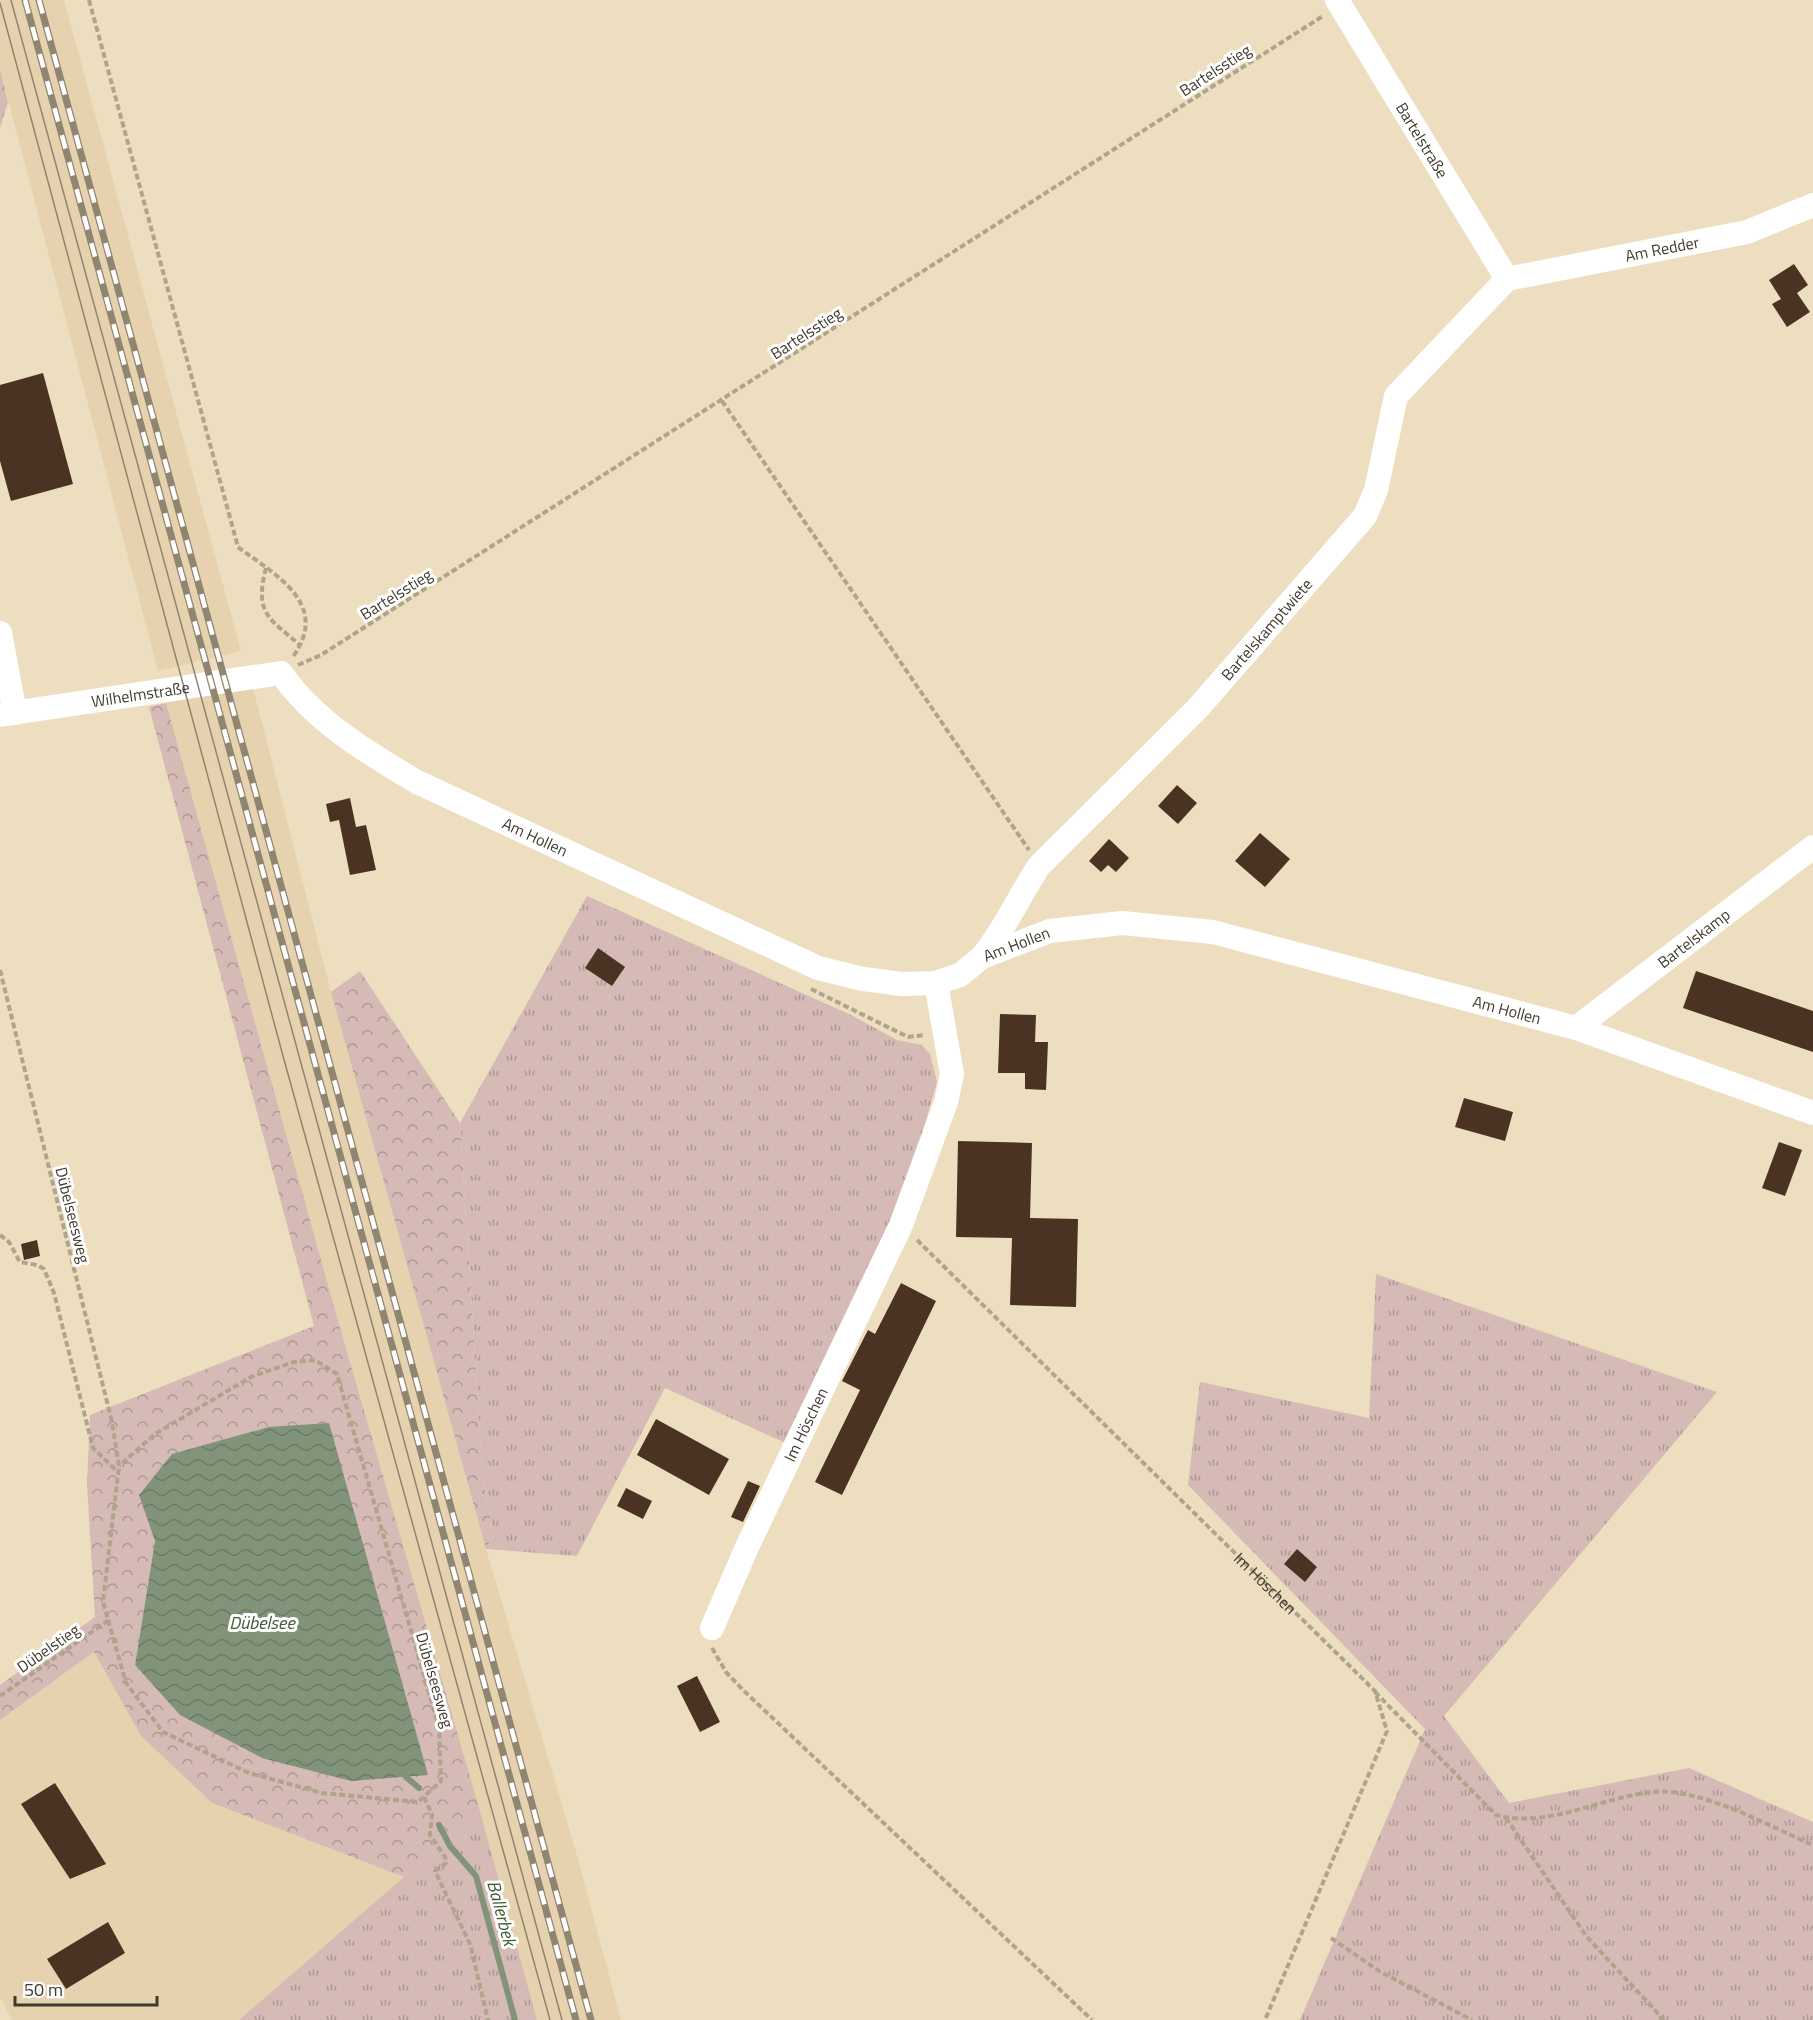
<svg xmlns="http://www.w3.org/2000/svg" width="1813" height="2020" font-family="'Titillium Web',sans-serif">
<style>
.built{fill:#e6d2ae}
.grass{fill:url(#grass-tufts)}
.forest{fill:url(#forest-crowns);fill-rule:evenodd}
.water{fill:url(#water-waves)}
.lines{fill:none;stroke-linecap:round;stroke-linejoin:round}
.stream{stroke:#81947a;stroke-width:6}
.building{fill:#4b3323}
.path{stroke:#b0a48c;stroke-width:4;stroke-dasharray:6 3;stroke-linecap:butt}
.minor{stroke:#fff;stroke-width:24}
.tram{stroke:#908571;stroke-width:1.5}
.rail-casing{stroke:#908571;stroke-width:7}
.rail{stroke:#fff;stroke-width:4.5;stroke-dasharray:14;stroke-linecap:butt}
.labels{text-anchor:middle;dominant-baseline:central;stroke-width:6;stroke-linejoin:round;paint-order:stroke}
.street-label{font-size:16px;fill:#403a2e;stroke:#fff}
.water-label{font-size:18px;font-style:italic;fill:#405e34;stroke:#fff}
</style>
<defs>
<pattern id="grass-tufts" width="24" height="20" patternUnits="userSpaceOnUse" patternTransform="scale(1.5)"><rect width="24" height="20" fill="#d5bab5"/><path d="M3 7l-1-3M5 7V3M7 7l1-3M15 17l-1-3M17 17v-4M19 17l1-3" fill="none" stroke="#ae9894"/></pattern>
<pattern id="forest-crowns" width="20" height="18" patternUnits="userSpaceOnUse" patternTransform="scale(1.5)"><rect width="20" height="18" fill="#d5bab5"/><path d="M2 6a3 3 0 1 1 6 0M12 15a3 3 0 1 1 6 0" fill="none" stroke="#ae9894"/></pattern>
<pattern id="water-waves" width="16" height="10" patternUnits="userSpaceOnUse" patternTransform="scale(1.5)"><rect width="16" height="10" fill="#81947a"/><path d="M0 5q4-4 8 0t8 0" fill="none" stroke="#6b7a64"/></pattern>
</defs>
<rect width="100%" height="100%" fill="#eedec0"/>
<g class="built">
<polygon points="0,0 64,0 241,651 158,671 0,69"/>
<polygon points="253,688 331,992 486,1549 577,1855 621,2020 537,2020 480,1811 337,1317 166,703"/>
<polygon points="94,1652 141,1736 212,1803 404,1877 239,2020 12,2020 0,1997 0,1720"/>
</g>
<g class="grass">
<polygon points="587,896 851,1015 897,1040 922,1045 930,1054 937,1082 904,1196 792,1446 665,1388 577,1556 486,1549 494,1535 483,1480 460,1123"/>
<polygon points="1376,1274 1717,1392 1444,1716 1509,1803 1689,1768 1813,1822 1813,2020 1300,2020 1425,1729 1188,1485 1200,1382 1369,1418"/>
<polygon points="480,1811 537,2020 239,2020"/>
</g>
<g class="forest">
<polygon points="0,69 8,102 0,128"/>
<path d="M166,703L337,1317L480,1811L404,1877L212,1803L141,1736L94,1652L0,1720V1685L95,1617L87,1484L90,1415L314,1326L149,707ZM155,1541L180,1715L135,1665Z"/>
<polygon points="360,971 460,1123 483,1480 494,1535 486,1549 331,992"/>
</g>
<polygon class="water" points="329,1423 428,1775 351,1781 262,1758 180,1715 135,1665 155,1541 139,1495 172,1454 269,1427"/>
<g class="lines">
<g class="stream">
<polyline points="406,1777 419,1788"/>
<polyline points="439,1825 450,1846 476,1876 515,2020"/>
</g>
</g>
<g class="building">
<polygon points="1794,264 1808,285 1797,293 1810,312 1787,327 1772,304 1781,299 1769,280"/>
<polygon points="43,373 73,484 11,501 0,461 0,385"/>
<polygon points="1177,785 1197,803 1178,824 1158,806"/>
<polygon points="350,798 356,827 366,825 376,870 350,875 339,820 330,822 326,804"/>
<polygon points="1260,833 1290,859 1265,887 1235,861"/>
<polygon points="1109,839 1129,858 1116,872 1108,865 1101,872 1089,861"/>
<polygon points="598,948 625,967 612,986 585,968"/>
<polygon points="1696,971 1813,1011 1813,1052 1683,1008"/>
<polygon points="1000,1014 1036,1015 1035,1042 1048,1042 1046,1090 1025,1089 1025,1073 998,1073"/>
<polygon points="1464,1098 1513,1112 1505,1141 1455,1127"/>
<polygon points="958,1141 1032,1143 1030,1218 1078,1219 1076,1307 1010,1305 1012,1238 956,1237"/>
<polygon points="1779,1142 1802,1150 1785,1196 1762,1188"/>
<polygon points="37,1240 40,1256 24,1260 21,1244"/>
<polygon points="901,1283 936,1301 842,1495 815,1482 860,1390 842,1381 868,1330 875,1334"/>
<polygon points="656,1419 729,1459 709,1495 637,1455"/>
<polygon points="748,1481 760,1486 743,1522 731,1517"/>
<polygon points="626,1488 652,1501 643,1519 617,1506"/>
<polygon points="1297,1549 1317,1567 1305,1582 1284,1564"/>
<polygon points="697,1676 720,1722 700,1732 677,1686"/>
<polygon points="55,1783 106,1864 70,1879 21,1804"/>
<polygon points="108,1922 125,1953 66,1989 47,1959"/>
</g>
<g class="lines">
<g class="path">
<path d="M89,0L238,547C275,575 332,604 292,658"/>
<polyline points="722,401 1029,850"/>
<path d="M266,568C254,614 269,618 301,646"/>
<polyline points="298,665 321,655 1323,16"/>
<polyline points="0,970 112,1422 119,1466 103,1602 126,1683 163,1732 249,1773 322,1793 418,1802 441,1781 439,1728 337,1374 315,1360 294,1362 251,1377 155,1434 119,1466"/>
<polyline points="811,989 908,1037 924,1035"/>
<polyline points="0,1235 9,1242 20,1262 37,1265 44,1269 54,1293 93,1448 119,1473"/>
<path id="s1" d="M917,1240L1375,1691L1387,1731L1265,2020"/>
<polyline points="712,1648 726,1672 744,1691 1092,2020"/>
<path d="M1375,1692L1496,1815C1548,1829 1601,1797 1653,1792C1700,1787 1769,1826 1813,1845"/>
<polyline points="0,1696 109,1620"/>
<polyline points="424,1797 432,1814 430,1835 445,1857 446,1863 435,1871 470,1944 488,2020"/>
<polyline points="1506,1818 1587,1937 1664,2020"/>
<polyline points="1331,1938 1379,1971 1472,2020"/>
</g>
<g class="minor">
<path id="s2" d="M1337,0L1507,279"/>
<path id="s3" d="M1507,279L1747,232L1813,205"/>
<polyline points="0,633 15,713"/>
<path id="s4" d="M0,715L281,673C314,721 368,753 417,782L818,968L863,979L902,984L936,983L960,975L982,957L1050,931L1122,923L1213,932L1576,1028L1813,1113"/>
<path id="s5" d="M982,957C1005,929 1019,896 1039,866L1198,708L1365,516L1376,490L1396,396L1507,279"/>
<path id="s6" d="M1576,1028L1813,847"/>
<path id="s7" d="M712,1628L747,1547L901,1225L946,1102L952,1074L936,983"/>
</g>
<g class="tram">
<polyline points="11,0 562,2020"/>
<polyline points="0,3 283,1056 550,2020"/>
</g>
<defs>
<g id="rail">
<polyline points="25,0 576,2020"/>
<polyline points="39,0 591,2020"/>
</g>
</defs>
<use href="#rail" class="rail-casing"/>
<use href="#rail" class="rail"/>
</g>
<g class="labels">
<g class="street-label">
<text transform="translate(1215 70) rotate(-33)">Bartelsstieg</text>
<text stroke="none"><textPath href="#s2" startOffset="164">Bartelstraße</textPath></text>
<text stroke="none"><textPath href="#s3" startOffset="158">Am Redder</textPath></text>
<text transform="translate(806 333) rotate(-33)">Bartelsstieg</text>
<text transform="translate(396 594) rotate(-32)">Bartelsstieg</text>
<text stroke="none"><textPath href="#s5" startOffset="436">Bartelskamptwiete</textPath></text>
<text stroke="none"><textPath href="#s4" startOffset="142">Wilhelmstraße</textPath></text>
<text stroke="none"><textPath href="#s4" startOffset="590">Am Hollen</textPath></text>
<text stroke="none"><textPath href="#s6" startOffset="148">Bartelskamp</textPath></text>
<text stroke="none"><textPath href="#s4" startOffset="1112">Am Hollen</textPath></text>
<text stroke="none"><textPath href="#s4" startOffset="1616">Am Hollen</textPath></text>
<text transform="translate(73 1215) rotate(76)">Dübelseesweg</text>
<text stroke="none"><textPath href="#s7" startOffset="224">Im Höschen</textPath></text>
<text stroke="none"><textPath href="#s1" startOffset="489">Im Höschen</textPath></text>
<text transform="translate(48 1648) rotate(-35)">Dübelstieg</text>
<text transform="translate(435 1680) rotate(74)">Dübelseesweg</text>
</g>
<g class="water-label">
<text x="262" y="1622">Dübelsee</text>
<text transform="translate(502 1913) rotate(75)">Ballerbek</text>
</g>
</g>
<path d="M15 1996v9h142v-9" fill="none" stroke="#403a2e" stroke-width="3"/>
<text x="24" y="1996" font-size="18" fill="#403a2e" stroke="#ffffff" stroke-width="4.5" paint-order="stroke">50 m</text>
</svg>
